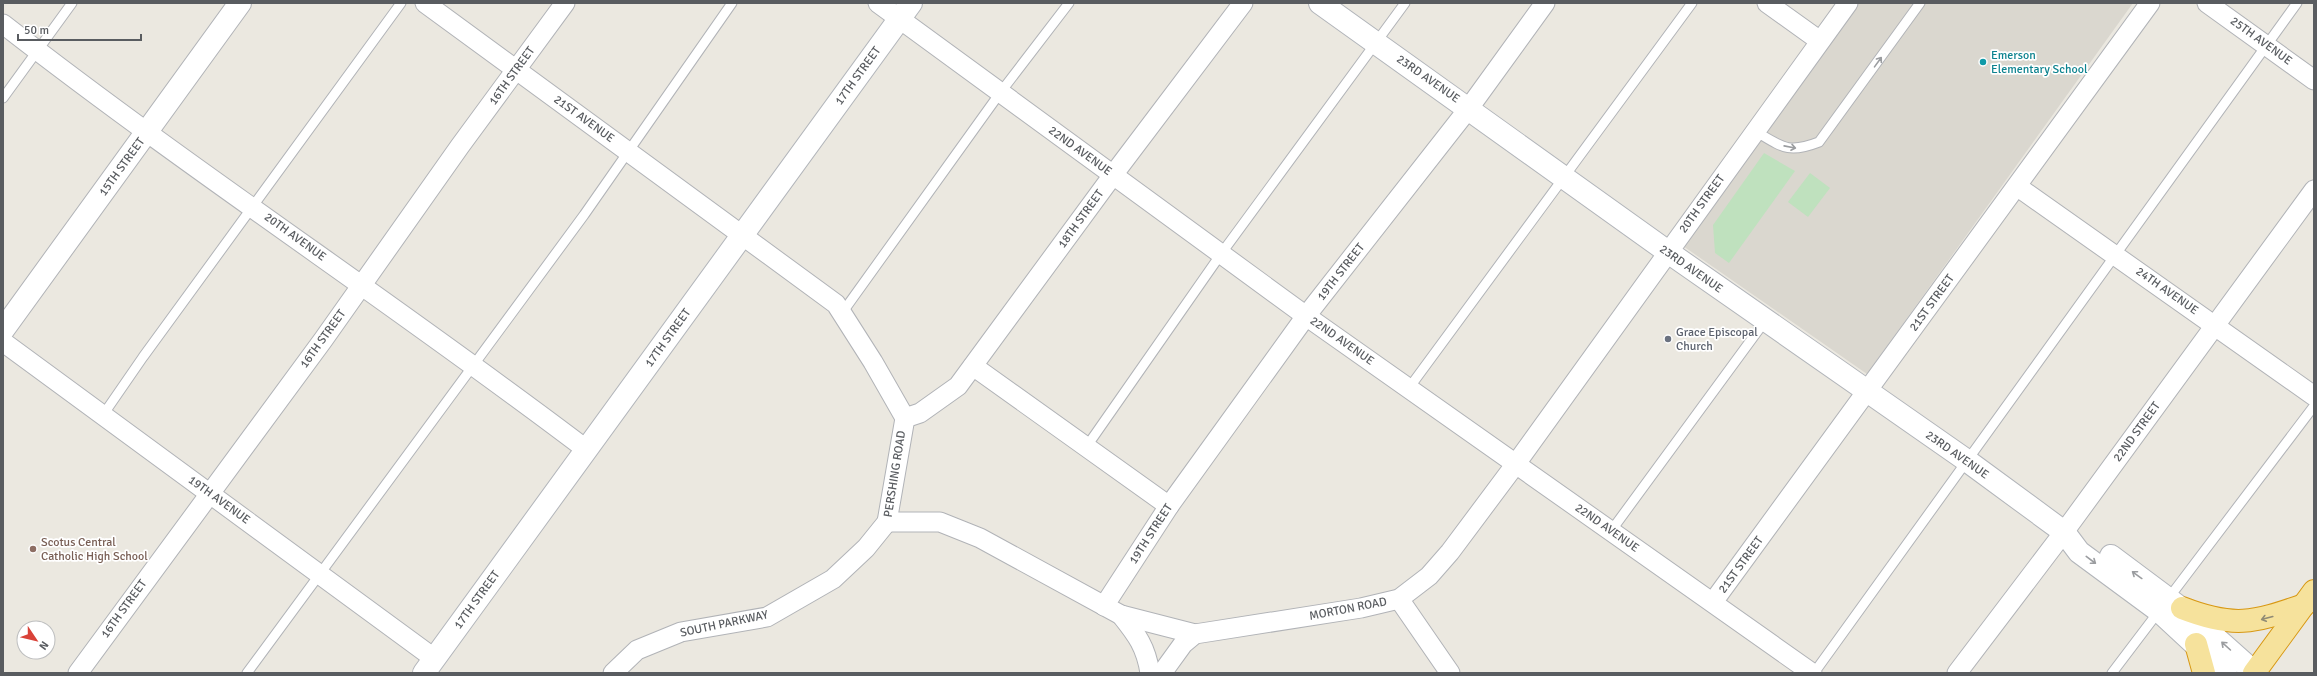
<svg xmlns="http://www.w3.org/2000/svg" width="2317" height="676" font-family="Signika,sans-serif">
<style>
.education{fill:#dad7cf}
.green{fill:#bfe1be}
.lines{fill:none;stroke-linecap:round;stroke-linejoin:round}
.service-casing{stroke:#b1b3b7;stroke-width:11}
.minor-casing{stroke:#b1b3b7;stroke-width:21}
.tertiary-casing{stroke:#b1b3b7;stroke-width:24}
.secondary-casing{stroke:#b2b5ba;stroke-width:24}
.trunk-casing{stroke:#d89813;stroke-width:24}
.service{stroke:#fff;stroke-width:9}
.minor{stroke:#fff;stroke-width:19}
.tertiary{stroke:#fff;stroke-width:22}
.secondary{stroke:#fff;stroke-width:22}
.trunk{stroke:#f6e29c;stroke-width:22}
.oneway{stroke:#9b9da0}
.oneway2{stroke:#908b75}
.culture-dot{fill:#0f9aa8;stroke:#fff;stroke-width:1.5}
.worship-dot{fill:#6b7280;stroke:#fff;stroke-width:1.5}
.education-dot{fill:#8d6e63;stroke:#fff;stroke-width:1.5}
.labels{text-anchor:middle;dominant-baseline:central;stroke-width:3.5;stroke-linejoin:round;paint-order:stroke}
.street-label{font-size:12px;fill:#595c60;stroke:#fff}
.culture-label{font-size:12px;fill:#0d838f;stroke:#fff;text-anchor:start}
.worship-label{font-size:12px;fill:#5b616d;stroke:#fff;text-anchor:start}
.education-label{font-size:12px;fill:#785e54;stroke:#fff;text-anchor:start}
</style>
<rect width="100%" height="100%" fill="#ebe8e0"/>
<polygon class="education" points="1854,3 2133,3 1867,374 1683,246"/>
<g class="green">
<polygon points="1764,153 1795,171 1729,263 1715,253 1713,225"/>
<polygon points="1810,173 1830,188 1808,217 1788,202"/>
</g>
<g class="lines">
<defs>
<g id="service">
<polyline points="3,98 72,3"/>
<path d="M1755,131C1782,147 1788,154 1819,142L1920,3"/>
<polyline points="842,313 1000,93 1069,3"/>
<polyline points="1409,388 1692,3"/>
<polyline points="103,415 143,357 401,3"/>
<polyline points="1087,446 1221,254 1405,3"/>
<polyline points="1611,531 1765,321"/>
<polyline points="2168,599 2314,406"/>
<polyline points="247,673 584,215 732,3"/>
<polyline points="1814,673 2297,3"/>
<polyline points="2112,673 2159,611"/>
</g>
<g id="minor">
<polyline points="425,3 836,304 873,362 905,418 887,522 940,522 980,538 1121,615 1195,634"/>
<polyline points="878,3 1306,316 1812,673"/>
<polyline points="1767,3 1820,41"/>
<polyline points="2207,3 2314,80"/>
<path d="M3,24C193,172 395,304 587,450"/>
<polyline points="2018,187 2314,396"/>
<polyline points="3,342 435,659"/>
<polyline points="973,366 1169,506"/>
<polyline points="905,418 920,413 958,386 1113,175 1243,3"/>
<polyline points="1399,599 1450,673"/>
<polyline points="1713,602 2150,3"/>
<polyline points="1104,606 1169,506 1306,316 1469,108 1545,3"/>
<path d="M1121,615C1137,635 1146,647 1150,673"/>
<polyline points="78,673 323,340 460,146 565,3"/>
<polyline points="613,673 637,650 681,632 767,617 833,579 866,548 887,522"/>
<polyline points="1162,673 1183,644 1195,634 1361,608 1399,599 1429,576 1450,552 1515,465 1848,3"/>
<polyline points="1957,673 2064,532 2314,190"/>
</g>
<polyline id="tertiary" points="3,330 240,3"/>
<g id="secondary">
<polyline points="1320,3 1668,252 1966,460 2064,532 2079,552 2159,611 2226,673"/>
<polyline points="2111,556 2190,615 2255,673"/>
<polyline points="424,673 911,3"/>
</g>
<g id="trunk">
<path d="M2182,608C2233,628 2253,623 2304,605"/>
<polyline points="2196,644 2204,673"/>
<polyline points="2254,673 2314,591"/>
</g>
</defs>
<use href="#service" class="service-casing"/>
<use href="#minor" class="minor-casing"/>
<use href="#tertiary" class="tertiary-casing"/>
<use href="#secondary" class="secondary-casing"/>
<use href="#trunk" class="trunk-casing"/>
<use href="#service" class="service"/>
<use href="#minor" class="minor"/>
<use href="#tertiary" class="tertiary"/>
<use href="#secondary" class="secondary"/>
<use href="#trunk" class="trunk"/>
</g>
<defs><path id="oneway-shaft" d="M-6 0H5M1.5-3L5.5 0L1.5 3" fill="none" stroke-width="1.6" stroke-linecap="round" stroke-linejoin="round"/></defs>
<g class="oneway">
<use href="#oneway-shaft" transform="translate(1878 62) rotate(-54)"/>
<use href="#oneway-shaft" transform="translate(1790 147) rotate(11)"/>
<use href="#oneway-shaft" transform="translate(2091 560) rotate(37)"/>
<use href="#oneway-shaft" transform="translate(2137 575) rotate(-144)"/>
<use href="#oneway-shaft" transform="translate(2226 646) rotate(-138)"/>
</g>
<use class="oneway2" href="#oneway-shaft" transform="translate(2267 618) rotate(165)"/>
<circle class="culture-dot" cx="1983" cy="62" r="4"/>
<circle class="worship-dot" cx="1668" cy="339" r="4"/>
<circle class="education-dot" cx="33" cy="549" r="4"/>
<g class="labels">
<g class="street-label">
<text transform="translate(2261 41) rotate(36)">25TH AVENUE</text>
<text transform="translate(512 76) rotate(-54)">16TH STREET</text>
<text transform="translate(858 76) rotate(-54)">17TH STREET</text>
<text transform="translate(1428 79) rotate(35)">23RD AVENUE</text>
<text transform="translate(584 119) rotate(36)">21ST AVENUE</text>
<text transform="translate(1080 151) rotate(36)">22ND AVENUE</text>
<text transform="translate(122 167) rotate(-54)">15TH STREET</text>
<text transform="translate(1702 204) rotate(-54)">20TH STREET</text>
<text transform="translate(1081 219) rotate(-54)">18TH STREET</text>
<text transform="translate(295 237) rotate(36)">20TH AVENUE</text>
<text transform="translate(1691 269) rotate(35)">23RD AVENUE</text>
<text transform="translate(1341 272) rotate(-52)">19TH STREET</text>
<text transform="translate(2167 291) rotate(35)">24TH AVENUE</text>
<text transform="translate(1932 303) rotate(-54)">21ST STREET</text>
<text transform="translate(668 338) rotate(-54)">17TH STREET</text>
<text transform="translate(323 339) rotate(-54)">16TH STREET</text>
<text transform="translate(1342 341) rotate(35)">22ND AVENUE</text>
<text transform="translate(2137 432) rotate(-54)">22ND STREET</text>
<text transform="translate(1957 455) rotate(35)">23RD AVENUE</text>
<text transform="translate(895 474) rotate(-81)">PERSHING ROAD</text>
<text transform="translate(219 500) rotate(36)">19TH AVENUE</text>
<text transform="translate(1607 528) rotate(35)">22ND AVENUE</text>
<text transform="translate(1151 534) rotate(-57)">19TH STREET</text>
<text transform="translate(1741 565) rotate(-54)">21ST STREET</text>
<text transform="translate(477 600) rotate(-54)">17TH STREET</text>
<text transform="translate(124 609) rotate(-54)">16TH STREET</text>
<text transform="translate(1348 609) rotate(-11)">MORTON ROAD</text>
<text transform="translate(724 624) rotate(-12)">SOUTH PARKWAY</text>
</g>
<g class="culture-label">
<text x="1991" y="55">Emerson<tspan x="1991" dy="14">Elementary School</tspan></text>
</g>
<g class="worship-label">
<text x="1676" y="332">Grace Episcopal<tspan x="1676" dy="14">Church</tspan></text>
</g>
<g class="education-label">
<text x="41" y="542">Scotus Central<tspan x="41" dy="14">Catholic High School</tspan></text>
</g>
</g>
<rect width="2317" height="676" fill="none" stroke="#595c60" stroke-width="8"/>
<g transform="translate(36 640) rotate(125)"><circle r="19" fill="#ffffff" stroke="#bdbebf"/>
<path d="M0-3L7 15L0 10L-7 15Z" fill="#d94238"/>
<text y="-6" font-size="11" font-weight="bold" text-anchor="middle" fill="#595c60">N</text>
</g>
<path d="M18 34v6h123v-6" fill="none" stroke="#595c60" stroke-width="2"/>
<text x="24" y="34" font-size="12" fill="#595c60" stroke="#ffffff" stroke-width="3" paint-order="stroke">50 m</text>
</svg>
